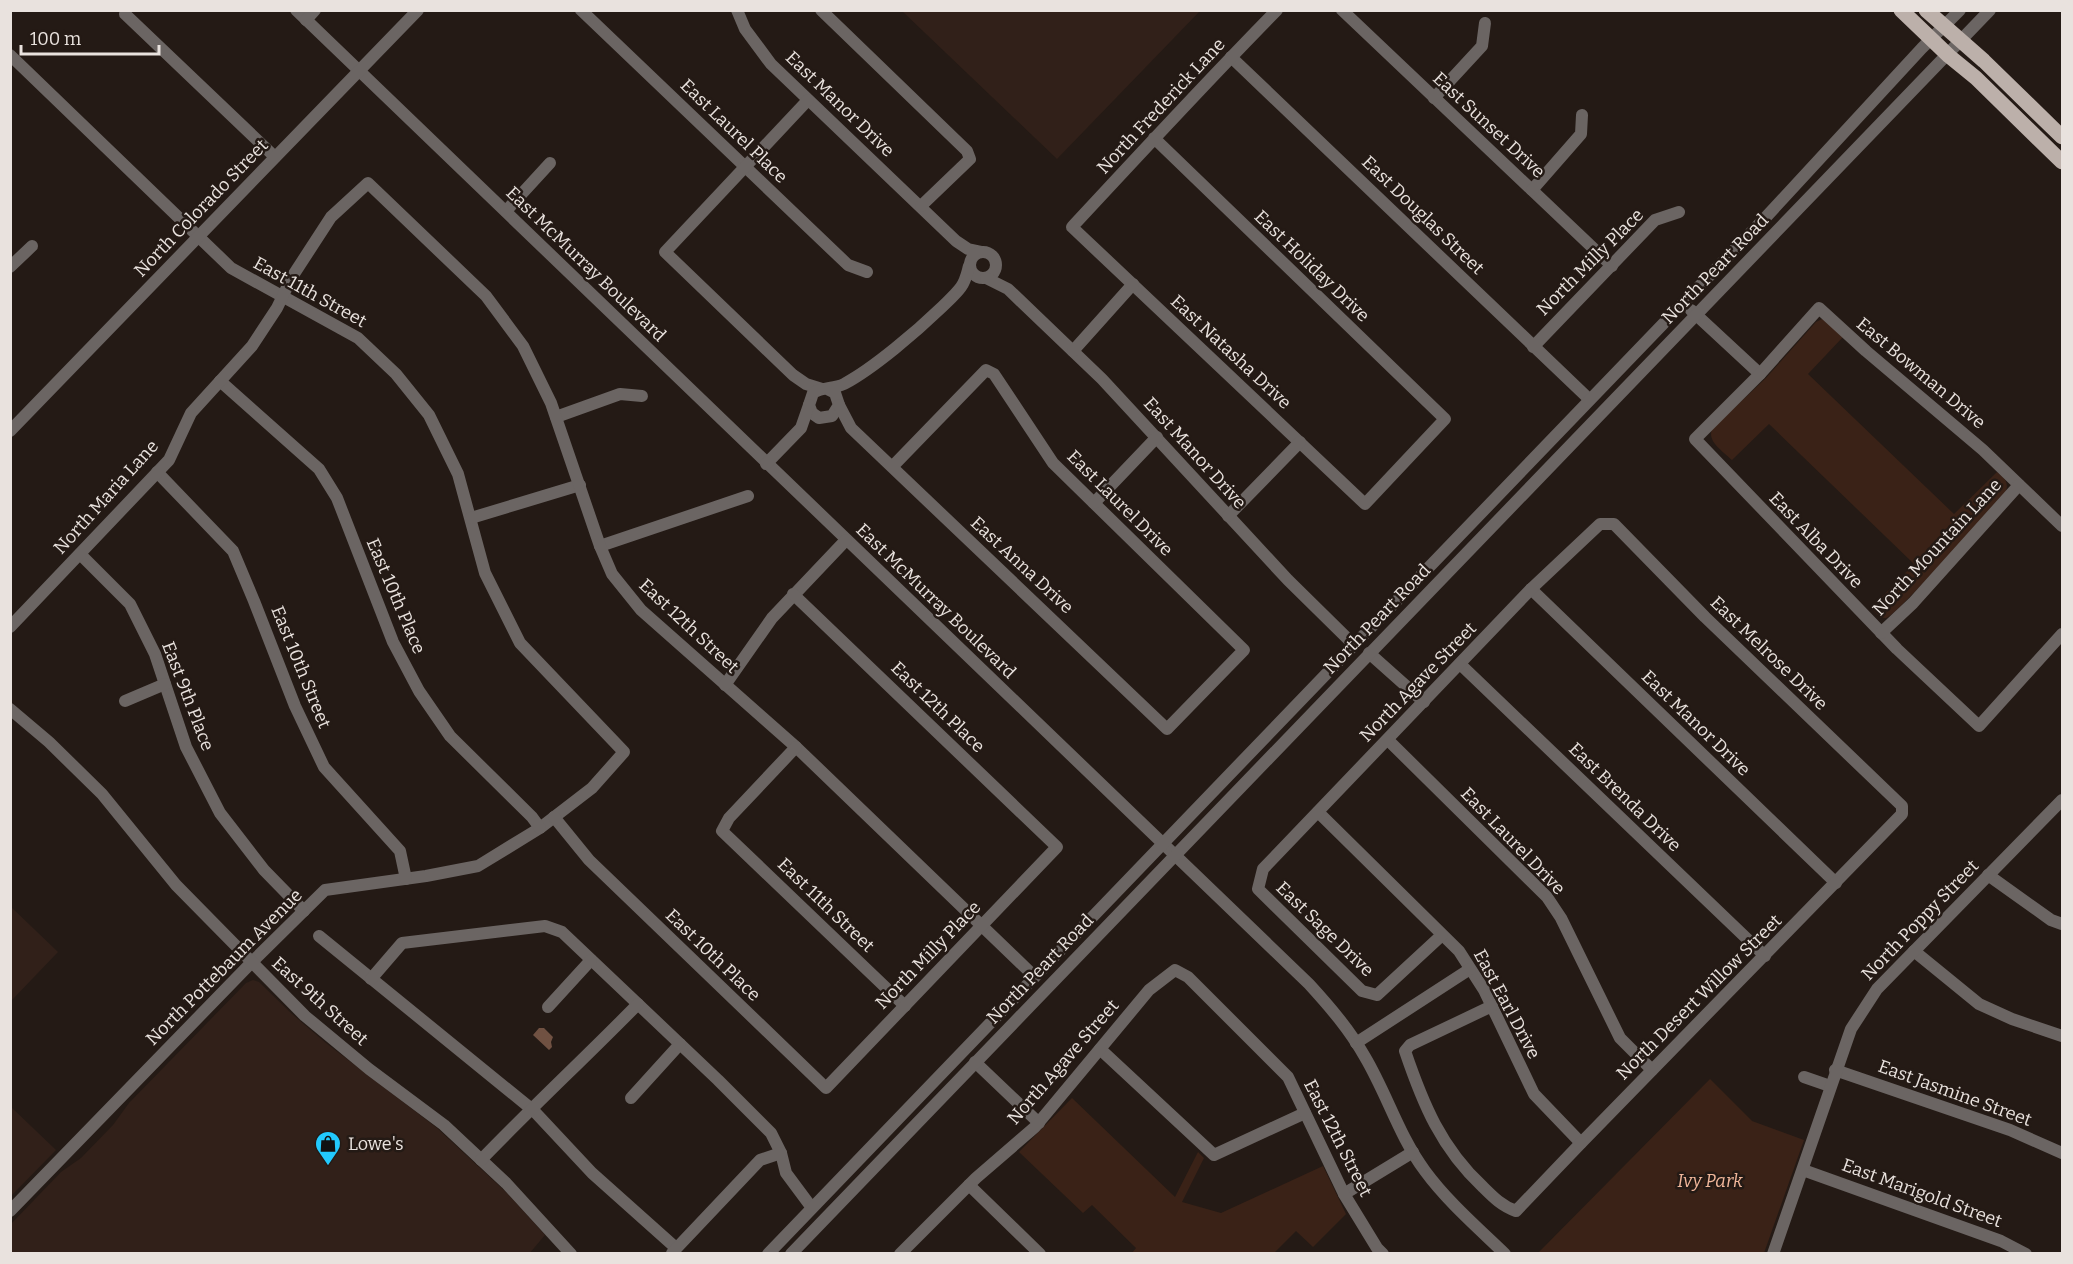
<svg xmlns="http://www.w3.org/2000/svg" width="2073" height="1264" font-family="Bitter,serif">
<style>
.built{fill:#312019}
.green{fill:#3a2217}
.water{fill:#705142}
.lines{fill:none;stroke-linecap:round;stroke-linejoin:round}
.minor{stroke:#6b6563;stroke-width:12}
.major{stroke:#bcb0aa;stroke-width:15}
.labels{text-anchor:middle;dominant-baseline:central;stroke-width:5;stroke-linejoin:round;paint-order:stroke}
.street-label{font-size:18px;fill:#e9e2de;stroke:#241a15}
.poi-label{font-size:18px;fill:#e9e2de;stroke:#241a15;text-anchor:start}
.park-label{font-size:18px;font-style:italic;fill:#f1b79b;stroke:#241a15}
</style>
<rect width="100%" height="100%" fill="#241a15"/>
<g class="built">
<polygon points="902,11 1200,11 1057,159"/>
<polygon points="10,906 58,952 11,1001 10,1001"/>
<polygon points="253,980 259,982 292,1014 326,1043 437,1128 508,1194 545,1235 529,1254 11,1254 10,1225 61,1172 81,1158 113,1125 129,1103 246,983"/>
<polygon points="11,1107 56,1150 11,1196 10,1196"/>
</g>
<g class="green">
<path d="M1822,319L1827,320L1843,337L1808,374L1954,514L1997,472C2004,478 2009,482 2006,491C1991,507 1896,617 1886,618C1880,619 1875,612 1871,608L1914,564L1769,424L1732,460C1723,451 1707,442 1712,429L1766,378L1816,322Z"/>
<polygon points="1710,1079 1752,1121 1804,1140 1764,1253 1538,1253"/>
<polygon points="1072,1098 1175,1197 1198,1152 1204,1158 1182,1202 1221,1213 1323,1166 1346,1214 1313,1247 1296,1231 1274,1253 1132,1253 1136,1248 1092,1205 1083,1213 1019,1152"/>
</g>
<polygon class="water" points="539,1028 544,1028 553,1037 551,1042 552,1047 549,1050 533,1035"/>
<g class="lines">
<g class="minor">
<path d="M296,10L1309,984C1330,1007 1349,1029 1365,1057C1387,1094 1399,1136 1425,1171C1447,1201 1477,1227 1505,1254"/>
<polyline points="581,10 848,265 867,272"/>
<polyline points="737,10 745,29 771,64 956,241 968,249 982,252"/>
<polyline points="821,10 967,151 970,159 921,206"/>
<polyline points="1342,10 1612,266"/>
<polyline points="125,14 275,157"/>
<polyline points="306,20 315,10"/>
<polyline points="10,55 231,268 358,338 396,374 429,415 458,474 485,573 520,643 624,752 592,788 540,828 478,866 426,876 325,890 251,963 10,1211"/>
<polyline points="1231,57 1589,399"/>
<polyline points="1434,98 1482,46 1485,23"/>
<polyline points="808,100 665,252 793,375 806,384 822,389"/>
<path d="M1154,138L1445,419L1365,504L1072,227C1140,154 1207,81 1277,10"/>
<polyline points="1532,190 1581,134 1582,115"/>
<polyline points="506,211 550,163"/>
<circle cx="983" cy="265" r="13"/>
<polyline points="10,267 32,246"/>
<polyline points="986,278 1008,289 1102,379 1288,580 1353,644"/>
<polyline points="1691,310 1760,374"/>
<polyline points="1533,347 1655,220 1679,212"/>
<polyline points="1073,351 1133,284"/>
<polyline points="220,381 319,469 337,498 393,642 419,691 450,736 532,817 540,828"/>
<path d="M827,389L835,393L839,405L832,416L819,418L812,413L809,405L813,393C822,387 834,389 844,384C874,368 917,331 942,307C948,301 956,294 961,287C966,280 967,273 969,266"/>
<polyline points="839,405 851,428 1167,729 1244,650 1053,463 994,374 986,370 892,467"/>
<polyline points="556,417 620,394 642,396"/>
<polyline points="10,431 418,10"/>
<polyline points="766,464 801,428 809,405"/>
<polyline points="157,472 233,551 254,601 295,706 324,767 400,851 406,879"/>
<polyline points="1094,503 1157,437"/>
<polyline points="1228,516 1300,442"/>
<polyline points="471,518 580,485"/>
<polyline points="2062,526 1983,450 1866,351 1819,308 1760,374 1695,439 1897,649 1979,726 2062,634"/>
<polyline points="600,546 748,496"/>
<polyline points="80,554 130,604 155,654 186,747 220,813 264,870 304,911"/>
<polyline points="1531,589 1836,883"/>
<polyline points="10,627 169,460 191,413 252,346 277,308 292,277 331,217 368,183 486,296 523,346 551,403 600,546 612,574 641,610 796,747 1034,976"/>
<polyline points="1881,633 1913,603 2019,485"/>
<polyline points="1369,653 1424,702"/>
<polyline points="1460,664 1765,956"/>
<polyline points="725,685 772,618 846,540"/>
<polyline points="125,701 165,684"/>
<polyline points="10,709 49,742 102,794 176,885 305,1016 369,1069 444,1125 506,1183 571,1254"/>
<polyline points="1388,740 1547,897 1561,918 1620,1038 1652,1070"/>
<polyline points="796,747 729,818 722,831 905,1006"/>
<polyline points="1318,812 1459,951 1484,990 1534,1094 1581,1143"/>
<polyline points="554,817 589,860 826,1088 1057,847 793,594"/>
<polyline points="1988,875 2051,920 2062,924"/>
<path d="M1442,935L1377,995L1362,991L1258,889L1263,869L1531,589L1600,524H1614L1705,617L1902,806V814L1581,1143L1516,1211C1502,1206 1494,1198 1483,1187C1441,1148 1423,1104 1405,1051L1410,1045L1492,1006"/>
<polyline points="319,936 534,1111 592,1173 676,1248"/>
<polyline points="1914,951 1979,1004 2012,1019 2062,1036"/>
<polyline points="371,979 402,943 545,926 562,932 718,1080 771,1133 781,1153 786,1173 812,1208"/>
<polyline points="548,1007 591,960"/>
<polyline points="1356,1043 1470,969"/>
<polyline points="1100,1049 1214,1155 1305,1113"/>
<polyline points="975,1062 1039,1123"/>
<polyline points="1835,1070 2010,1130 2062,1153"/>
<polyline points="1804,1077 1830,1086"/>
<polyline points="631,1098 680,1044"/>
<path d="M481,1160C532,1107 586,1057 638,1004"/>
<polyline points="1803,1170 2001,1241 2026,1254"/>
<polyline points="969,1185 1040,1254"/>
<polyline points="1344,1194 1413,1152"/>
<polyline points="672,1253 760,1160 781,1153"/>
<polyline points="768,1254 1766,217 1922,48 1960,10"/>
<polyline points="791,1254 1990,10"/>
<polyline points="900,1254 976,1178 1035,1127 1149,990 1175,970 1188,977 1288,1077 1344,1194 1377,1248 1383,1254"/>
<polyline points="1773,1254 1851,1029 1877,989 2062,800"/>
</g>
<g class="major">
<polyline points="1901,10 1949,56 1976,78 2062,162"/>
<polyline points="1926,10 1984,61 2062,137"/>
</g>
</g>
<defs>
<symbol id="shop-pin" viewBox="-11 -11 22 30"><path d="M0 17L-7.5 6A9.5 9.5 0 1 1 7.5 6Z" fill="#22c9fd" stroke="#241a15"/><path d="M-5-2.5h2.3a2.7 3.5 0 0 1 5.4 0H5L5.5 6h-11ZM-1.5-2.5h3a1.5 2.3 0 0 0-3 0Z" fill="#111"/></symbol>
</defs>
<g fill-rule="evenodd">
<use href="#shop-pin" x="313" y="1129" width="30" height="40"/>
</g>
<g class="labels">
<g class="street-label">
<text transform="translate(840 104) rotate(44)">East Manor Drive</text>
<text transform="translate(1161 106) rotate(-47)">North Frederick Lane</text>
<text transform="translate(1489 125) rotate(43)">East Sunset Drive</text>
<text transform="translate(734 131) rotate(44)">East Laurel Place</text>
<text transform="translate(201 208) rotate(-46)">North Colorado Street</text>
<text transform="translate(1423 215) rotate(44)">East Douglas Street</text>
<text transform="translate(1590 262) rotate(-45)">North Milly Place</text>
<text transform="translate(586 264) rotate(44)">East McMurray Boulevard</text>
<text transform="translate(1312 266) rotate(44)">East Holiday Drive</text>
<text transform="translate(1715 269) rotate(-46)">North Peart Road</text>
<text transform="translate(310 292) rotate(29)">East 11th Street</text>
<text transform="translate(1231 352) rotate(43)">East Natasha Drive</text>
<text transform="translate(1921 373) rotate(40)">East Bowman Drive</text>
<text transform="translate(1195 453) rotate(48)">East Manor Drive</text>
<text transform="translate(106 497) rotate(-48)">North Maria Lane</text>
<text transform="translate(1120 503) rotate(45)">East Laurel Drive</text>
<text transform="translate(1816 540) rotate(46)">East Alba Drive</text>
<text transform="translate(1937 547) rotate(-47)">North Mountain Lane</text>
<text transform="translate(1022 565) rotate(43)">East Anna Drive</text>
<text transform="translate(396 596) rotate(67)">East 10th Place</text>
<text transform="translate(936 601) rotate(44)">East McMurray Boulevard</text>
<text transform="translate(1377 619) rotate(-46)">North Peart Road</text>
<text transform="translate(689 626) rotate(43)">East 12th Street</text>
<text transform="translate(1769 653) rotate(44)">East Melrose Drive</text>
<text transform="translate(301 667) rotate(68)">East 10th Street</text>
<text transform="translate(1418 682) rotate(-46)">North Agave Street</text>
<text transform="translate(188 696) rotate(69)">East 9th Place</text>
<text transform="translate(938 707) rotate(44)">East 12th Place</text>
<text transform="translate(1696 723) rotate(44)">East Manor Drive</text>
<text transform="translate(1625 797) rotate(44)">East Brenda Drive</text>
<text transform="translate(1513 841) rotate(46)">East Laurel Drive</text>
<text transform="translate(826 905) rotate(44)">East 11th Street</text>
<text transform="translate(1920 920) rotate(-46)">North Poppy Street</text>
<text transform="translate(1325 929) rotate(44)">East Sage Drive</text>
<text transform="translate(713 955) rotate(44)">East 10th Place</text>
<text transform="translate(928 955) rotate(-46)">North Milly Place</text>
<text transform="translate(224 967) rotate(-45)">North Pottebaum Avenue</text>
<text transform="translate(1040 969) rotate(-46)">North Peart Road</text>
<text transform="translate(1699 997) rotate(-45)">North Desert Willow Street</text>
<text transform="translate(320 1001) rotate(42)">East 9th Street</text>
<text transform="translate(1507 1004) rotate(62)">East Earl Drive</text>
<text transform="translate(1063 1062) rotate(-49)">North Agave Street</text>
<text transform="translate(1955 1093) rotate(20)">East Jasmine Street</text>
<text transform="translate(1338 1138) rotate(63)">East 12th Street</text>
<text transform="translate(1922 1193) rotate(20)">East Marigold Street</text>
</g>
<g class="poi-label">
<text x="348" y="1144">Lowe's</text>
</g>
<g class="park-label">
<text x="1710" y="1181">Ivy Park</text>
</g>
</g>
<rect width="2073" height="1264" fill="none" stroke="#e9e2de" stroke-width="24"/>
<path d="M21 45v9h138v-9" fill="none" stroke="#e9e2de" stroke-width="3"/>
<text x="30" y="45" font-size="18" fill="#e9e2de" stroke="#241a15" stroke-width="4.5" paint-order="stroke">100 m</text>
</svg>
